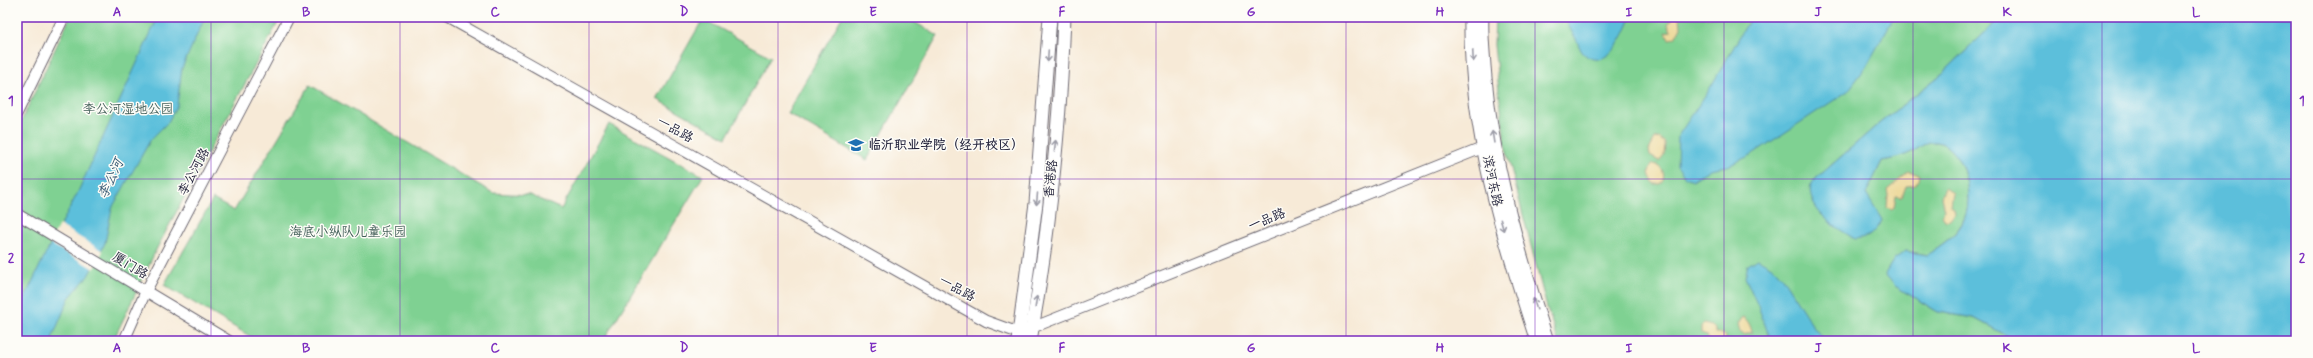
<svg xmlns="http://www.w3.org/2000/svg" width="2313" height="358" font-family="Mynerve,'LXGW WenKai TC',sans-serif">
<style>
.green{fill:#7fd192;stroke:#507a66}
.sand{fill:#eeda9e;stroke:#887e6c}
.water{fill:#5cbfdb;stroke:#3f708b}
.pier{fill:#f7ead7}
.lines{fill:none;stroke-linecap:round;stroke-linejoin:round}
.minor-casing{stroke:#6d6872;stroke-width:12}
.major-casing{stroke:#6d6872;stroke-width:15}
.minor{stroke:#fff;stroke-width:10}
.major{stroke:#fff;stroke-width:13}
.oneway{stroke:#9c9ca7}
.grid{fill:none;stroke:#7b2cbf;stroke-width:1;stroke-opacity:0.55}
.labels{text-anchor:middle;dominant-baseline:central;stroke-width:3;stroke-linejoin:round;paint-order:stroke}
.park-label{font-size:13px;fill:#435f59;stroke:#fdfcf7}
.street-label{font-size:13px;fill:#22223b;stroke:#fdfcf7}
.poi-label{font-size:13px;font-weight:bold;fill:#22223b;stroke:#fdfcf7;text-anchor:start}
.water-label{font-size:14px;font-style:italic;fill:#365973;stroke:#fdfcf7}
.neatline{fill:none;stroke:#7b2cbf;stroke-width:1.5}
.grid-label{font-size:13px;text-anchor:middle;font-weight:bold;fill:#7b2cbf}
</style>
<rect width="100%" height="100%" fill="#fdfcf7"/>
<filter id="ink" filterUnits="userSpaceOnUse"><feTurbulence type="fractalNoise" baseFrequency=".025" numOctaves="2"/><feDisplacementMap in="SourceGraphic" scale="8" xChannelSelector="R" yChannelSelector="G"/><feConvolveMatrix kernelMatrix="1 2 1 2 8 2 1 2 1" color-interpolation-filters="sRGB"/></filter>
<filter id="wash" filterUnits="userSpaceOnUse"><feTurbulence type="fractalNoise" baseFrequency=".012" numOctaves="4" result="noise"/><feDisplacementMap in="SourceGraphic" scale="16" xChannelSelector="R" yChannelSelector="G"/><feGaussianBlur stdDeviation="0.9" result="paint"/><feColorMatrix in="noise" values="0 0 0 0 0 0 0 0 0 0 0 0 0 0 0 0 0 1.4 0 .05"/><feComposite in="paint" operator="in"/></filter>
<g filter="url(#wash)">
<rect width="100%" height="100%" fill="#f7ead7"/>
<g class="green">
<polygon points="70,17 281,17 157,248 113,341 17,341 17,130"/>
<polygon points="842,17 906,17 938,36 867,160 787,113"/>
<path d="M1495,17H2001L1943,73L1876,126L1811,183L1866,194L1882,161C1894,159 1904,156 1914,151C1919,148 1925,143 1930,142C1963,138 1974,195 1965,217C1958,235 1942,244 1927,255L1906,251L1895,286L1938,312L1974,318L2017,341H1558L1547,308L1505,145L1494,45Z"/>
<polygon points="703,19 771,57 726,138 657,99"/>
<polygon points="310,85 493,193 530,195 561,209 609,124 703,176 603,341 258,341 164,285 213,199 234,211"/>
</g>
<g class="sand">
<polygon points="1674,17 1680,17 1681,27 1675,38 1669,39 1666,32 1671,31 1668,24"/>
<polygon points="1659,138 1665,143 1664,155 1659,161 1650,156 1649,150 1655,139"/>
<path d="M1653,164L1658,165C1664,170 1666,178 1660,184H1654C1650,176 1646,172 1653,164Z"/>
<polygon points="1909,172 1920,175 1919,180 1915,185 1906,186 1902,197 1896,196 1894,208 1892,210 1887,208 1888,195 1887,190"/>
<polygon points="1945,188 1953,193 1951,206 1954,209 1955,213 1950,220 1946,221 1942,218 1944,210 1941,197"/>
<path d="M1743,317C1748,320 1751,327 1752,332L1744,335L1740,332L1738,324Z"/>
<polygon points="1704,324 1712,326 1715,329 1715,333 1723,333 1726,337 1726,341 1708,341 1707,335 1701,333 1701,326"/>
</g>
<g class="water">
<polygon points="158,17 205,17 182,68 177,105 168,122 151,139 112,208 105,243 88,276 69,298 51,341 17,341 17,314 43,259 77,194"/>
<path d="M1566,17H1631C1626,33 1606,75 1583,53C1580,50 1578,43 1576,39C1572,31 1567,26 1566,17Z"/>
<polygon points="1751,17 1894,17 1866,67 1848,91 1751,155 1728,166 1710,169 1693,180 1685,177 1677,166 1678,136 1710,88"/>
<path d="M2001,17H2296V341H2017L1974,318L1938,312L1895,286L1885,274L1894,259L1906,251L1927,255C1942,244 1959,235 1965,217C1974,195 1963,138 1930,142C1925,143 1919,148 1914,151C1904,156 1894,159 1882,161L1866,194L1882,220C1876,234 1869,237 1855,239C1835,227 1805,209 1811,183L1876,126L1943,73Z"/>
<polygon points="1758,259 1775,269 1781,276 1814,328 1825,341 1771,341 1758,306 1745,277 1748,265"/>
</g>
<polygon class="pier" points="59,225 103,251 94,269 49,243"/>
</g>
<g filter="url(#ink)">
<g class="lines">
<defs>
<g id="minor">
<polyline points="447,17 986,321 1019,333 1485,147"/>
<polyline points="17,113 64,17"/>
<polyline points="17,214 229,341"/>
<polyline points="124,341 146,291 289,17"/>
</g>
<g id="major">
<path d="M1471,17C1469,127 1503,237 1537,341"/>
<path d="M1482,17C1481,33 1483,50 1484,66C1491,160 1518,251 1547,341"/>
<polyline points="1018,341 1036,203 1050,17"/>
<path d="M1030,341C1049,235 1060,125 1064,17"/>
</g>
</defs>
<use href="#minor" class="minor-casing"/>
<use href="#major" class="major-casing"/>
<use href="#minor" class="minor"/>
<use href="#major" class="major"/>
</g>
<defs><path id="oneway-shaft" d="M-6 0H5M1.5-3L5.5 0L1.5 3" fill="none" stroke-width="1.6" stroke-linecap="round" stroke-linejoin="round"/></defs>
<g class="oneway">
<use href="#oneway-shaft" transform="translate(1048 56) rotate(93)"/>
<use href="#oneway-shaft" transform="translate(1473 56) rotate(87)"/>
<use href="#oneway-shaft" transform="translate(1493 137) rotate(-99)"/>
<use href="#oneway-shaft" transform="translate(1055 146) rotate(-84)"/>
<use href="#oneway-shaft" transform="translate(1037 199) rotate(95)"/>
<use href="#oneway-shaft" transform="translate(1502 225) rotate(74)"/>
<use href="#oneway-shaft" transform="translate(1036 302) rotate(-82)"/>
<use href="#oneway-shaft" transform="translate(1535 304) rotate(-108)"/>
</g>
</g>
<path class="grid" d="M211,17V341M400,17V341M589,17V341M778,17V341M967,17V341M1156,17V341M1346,17V341M1535,17V341M1724,17V341M1913,17V341M2102,17V341M17,179H2296"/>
<defs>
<symbol id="school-bare" viewBox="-9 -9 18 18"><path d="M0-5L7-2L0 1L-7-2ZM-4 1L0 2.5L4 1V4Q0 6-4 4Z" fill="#1f6fb2" stroke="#fdfcf7" stroke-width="2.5" paint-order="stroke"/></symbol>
</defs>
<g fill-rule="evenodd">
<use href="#school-bare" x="845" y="134" width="22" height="22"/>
</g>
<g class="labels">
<g class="park-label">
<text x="128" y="109">李公河湿地公园</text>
<text x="348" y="232">海底小纵队儿童乐园</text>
</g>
<g class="street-label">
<text transform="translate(675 130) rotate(29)">一品路</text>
<text transform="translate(194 172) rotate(-62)">李公河路</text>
<text transform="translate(1051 179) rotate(-84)">香港路</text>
<text transform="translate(1492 181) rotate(78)">滨河东路</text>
<text transform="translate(1267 220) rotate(-22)">一品路</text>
<text transform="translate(130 266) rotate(31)">厦门路</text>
<text transform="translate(957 289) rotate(29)">一品路</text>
</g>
<g class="poi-label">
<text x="868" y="145">临沂职业学院（经开校区）</text>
</g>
<g class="water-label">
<text transform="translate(111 179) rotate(-65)">李公河</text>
</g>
</g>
<rect width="2313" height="358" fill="none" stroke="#fdfcf7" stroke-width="44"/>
<rect x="22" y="22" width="2269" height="314" class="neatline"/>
<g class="grid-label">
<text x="117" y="16">A</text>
<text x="306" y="16">B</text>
<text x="495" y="16">C</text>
<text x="684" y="16">D</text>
<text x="873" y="16">E</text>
<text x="1062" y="16">F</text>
<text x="1251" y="16">G</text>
<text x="1440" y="16">H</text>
<text x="1629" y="16">I</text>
<text x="1818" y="16">J</text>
<text x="2007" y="16">K</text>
<text x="2196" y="16">L</text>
<text x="11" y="105">1</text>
<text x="2302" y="105">1</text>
<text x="11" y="262">2</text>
<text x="2302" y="262">2</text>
<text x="117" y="352">A</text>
<text x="306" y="352">B</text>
<text x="495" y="352">C</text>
<text x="684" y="352">D</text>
<text x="873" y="352">E</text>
<text x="1062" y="352">F</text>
<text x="1251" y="352">G</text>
<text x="1440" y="352">H</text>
<text x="1629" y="352">I</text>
<text x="1818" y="352">J</text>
<text x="2007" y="352">K</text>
<text x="2196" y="352">L</text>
</g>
</svg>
